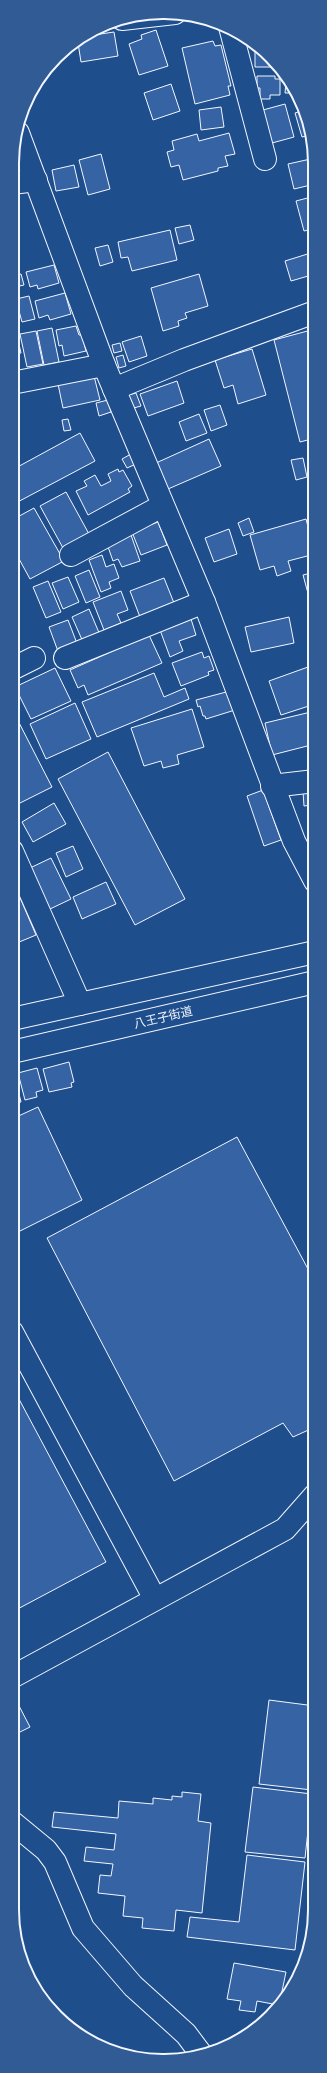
<svg xmlns="http://www.w3.org/2000/svg" width="327" height="2073" font-family="Mulish,'Noto Sans JP',sans-serif">
<style>
.building{fill:#3563a3;stroke:#f2f6ff}
.lines{fill:none;stroke-linecap:round;stroke-linejoin:round}
.minor-casing{stroke:#f2f6ff;stroke-width:24}
.minor{stroke:#1f4e8c;stroke-width:22}
.labels{text-anchor:middle;dominant-baseline:central;stroke-width:3;stroke-linejoin:round;paint-order:stroke}
.street-label{font-size:12px;fill:#f2f6ff;stroke:#1f4e8c}
.rim{fill:none;stroke:#f2f6ff;stroke-width:2}
</style>
<rect width="100%" height="100%" fill="#1f4e8c"/>
<g class="building">
<polygon points="156,30 168,66 139,75 129,44 142,39 141,35"/>
<polygon points="114,32 118,56 81,62 78,43 83,42 82,39 87,36"/>
<polygon points="213,41 215,46 221,45 231,86 228,86 230,95 195,104 182,48"/>
<polygon points="255,45 271,57 271,67 255,67"/>
<polygon points="61,53 62,58 56,59"/>
<polygon points="257,76 275,76 275,79 280,79 280,95 270,95 270,99 260,99 260,88 257,88"/>
<polygon points="286,82 289,82 300,98 293,98 293,93 285,93"/>
<polygon points="171,84 180,111 153,120 144,93"/>
<polygon points="285,104 294,137 272,143 263,110"/>
<polygon points="302,106 310,135 302,137 295,113 301,111 299,107"/>
<polygon points="221,107 224,127 201,130 199,110"/>
<polygon points="229,133 235,154 225,156 228,166 218,168 218,171 183,180 179,165 171,167 167,152 174,150 172,141 197,134 199,141"/>
<polygon points="101,154 110,189 88,195 79,160"/>
<polygon points="315,158 315,184 294,189 288,164"/>
<polygon points="74,165 79,187 56,191 52,170"/>
<polygon points="315,196 315,233 313,233 312,229 304,231 296,201"/>
<polygon points="12,204 18,227 12,228"/>
<polygon points="190,225 194,240 179,244 175,228"/>
<polygon points="170,230 177,260 132,271 128,257 121,258 118,242"/>
<polygon points="108,245 113,262 100,266 95,248"/>
<polygon points="314,252 315,274 291,281 285,261"/>
<polygon points="54,265 59,283 38,289 37,285 30,287 26,272"/>
<polygon points="21,274 24,285 15,287 16,293 12,294 12,276"/>
<polygon points="199,274 208,306 185,313 187,318 178,321 179,326 163,331 151,288"/>
<polygon points="65,293 71,314 50,320 48,315 39,318 35,301"/>
<polygon points="29,296 35,319 22,322 19,311 12,312 12,300"/>
<polygon points="76,326 79,335 82,335 86,351 64,356 62,345 59,346 56,330"/>
<polygon points="12,327 15,327 21,353 12,355"/>
<polygon points="52,328 59,362 44,365 37,331"/>
<polygon points="315,329 315,438 300,442 274,340"/>
<polygon points="36,331 43,364 27,367 20,334"/>
<polygon points="141,336 147,356 129,362 122,342"/>
<polygon points="120,343 122,351 114,353 112,345"/>
<polygon points="252,349 266,395 238,404 233,385 224,388 215,360"/>
<polygon points="123,355 126,366 119,368 116,357"/>
<polygon points="94,376 100,400 63,408 58,384"/>
<polygon points="177,381 184,403 148,416 140,394"/>
<polygon points="136,393 141,406 130,409 125,396"/>
<polygon points="108,400 111,412 99,416 96,403"/>
<polygon points="220,405 227,425 211,431 204,410"/>
<polygon points="199,414 207,433 186,441 179,422"/>
<polygon points="68,419 71,430 64,431 62,420"/>
<polygon points="12,422 16,439 12,439"/>
<polygon points="80,433 95,461 12,505 12,470"/>
<polygon points="209,439 221,466 168,489 156,463"/>
<polygon points="131,454 136,464 127,468 122,459"/>
<polygon points="303,458 307,477 296,480 291,460"/>
<polygon points="118,469 119,472 123,470 132,486 128,489 130,492 88,515 76,491 87,486 84,481 95,475 101,486 111,481 108,474"/>
<polygon points="66,492 89,534 63,548 40,506"/>
<polygon points="34,508 64,561 30,579 12,546 12,520"/>
<polygon points="249,518 254,532 243,536 238,523"/>
<polygon points="306,519 315,554 288,561 291,571 277,576 274,566 260,570 250,535"/>
<polygon points="158,522 167,545 141,555 132,532"/>
<polygon points="229,529 237,554 214,562 205,538"/>
<polygon points="131,535 140,561 122,567 118,559 113,561 107,544"/>
<polygon points="102,555 106,567 114,564 119,578 109,582 111,588 101,592 89,560"/>
<polygon points="89,570 100,597 86,603 75,576"/>
<polygon points="315,572 315,595 309,597 303,575"/>
<polygon points="68,577 79,602 63,609 52,583"/>
<polygon points="164,578 174,603 140,617 130,591"/>
<polygon points="48,581 61,612 46,618 33,587"/>
<polygon points="121,591 128,610 117,614 121,623 104,630 93,602"/>
<polygon points="89,609 100,635 83,642 72,617"/>
<polygon points="289,617 294,643 251,652 245,627"/>
<polygon points="191,619 196,635 179,641 183,651 170,657 160,630"/>
<polygon points="68,620 78,646 59,654 49,627"/>
<polygon points="315,624 315,646 309,626"/>
<polygon points="149,635 162,663 88,695 84,685 78,688 70,670"/>
<polygon points="12,640 15,652 12,654"/>
<polygon points="202,652 204,658 209,656 214,670 208,672 209,675 181,686 172,663"/>
<polygon points="308,667 315,686 315,704 281,715 269,681"/>
<polygon points="55,668 71,701 31,719 15,687"/>
<polygon points="154,673 164,697 185,688 189,699 97,737 82,702"/>
<polygon points="230,691 235,710 206,719 205,716 203,716 200,706 198,707 196,700"/>
<polygon points="75,703 91,739 46,759 30,724"/>
<polygon points="12,709 52,787 12,807"/>
<polygon points="192,709 204,747 177,755 179,764 163,768 161,761 144,766 131,728"/>
<polygon points="315,711 315,744 272,755 265,723"/>
<polygon points="108,752 185,899 135,925 58,779"/>
<polygon points="263,790 281,840 264,846 247,796"/>
<polygon points="315,791 315,814 313,815 312,805 304,806 303,792"/>
<polygon points="54,803 66,824 33,842 22,822"/>
<polygon points="73,846 83,869 66,877 56,853"/>
<polygon points="51,858 71,899 50,909 30,868"/>
<polygon points="12,879 36,935 12,945"/>
<polygon points="106,882 116,904 82,919 73,897"/>
<polygon points="69,1062 74,1082 71,1083 72,1087 49,1092 43,1069"/>
<polygon points="37,1068 43,1090 36,1092 37,1097 25,1100 18,1073"/>
<polygon points="14,1074 21,1102 13,1104 12,1075"/>
<polygon points="38,1107 82,1200 12,1235 12,1119"/>
<polygon points="237,1137 315,1282 315,1404 310,1407 315,1414 315,1427 293,1437 283,1423 174,1481 47,1238"/>
<polygon points="12,1386 106,1562 12,1612"/>
<polygon points="269,1700 315,1706 315,1770 312,1790 259,1784"/>
<polygon points="17,1702 30,1727 12,1736 12,1704"/>
<polygon points="253,1787 312,1794 305,1858 245,1852"/>
<polygon points="182,1792 201,1794 198,1821 211,1823 202,1913 176,1910 174,1931 142,1928 143,1918 123,1916 125,1896 98,1893 100,1875 111,1876 113,1864 84,1861 86,1847 114,1850 116,1834 52,1827 54,1812 118,1818 119,1801 153,1804 153,1798 172,1800 172,1796 182,1797"/>
<polygon points="247,1855 305,1862 295,1950 187,1937 190,1917 239,1922"/>
<polygon points="234,1963 286,1972 280,2001 278,2005 257,2001 255,2012 239,2010 241,2001 227,1999"/>
</g>
<g class="lines">
<defs>
<g id="minor">
<polyline points="122,19 175,13"/>
<polyline points="230,27 265,159"/>
<polyline points="18,133 104,365 204,602 294,841 315,881"/>
<polyline points="12,183 36,180"/>
<polyline points="12,383 104,365"/>
<polyline points="114,389 184,360 315,312"/>
<polyline points="71,555 162,506"/>
<polyline points="65,658 204,602"/>
<polyline points="12,669 34,658"/>
<polyline points="272,786 315,781"/>
<polyline points="12,851 80,1004"/>
<polyline points="12,1019 315,952"/>
<polyline points="12,1052 315,982"/>
<polyline points="12,1332 155,1599"/>
<polyline points="12,1677 285,1529 315,1495"/>
<polyline points="12,1822 46,1850 55,1862 83,1928 133,1986 186,2034 201,2054"/>
</g>
</defs>
<use href="#minor" class="minor-casing"/>
<use href="#minor" class="minor"/>
</g>
<g class="labels">
<g class="street-label">
<text transform="translate(163 1017) rotate(-13)">八王子街道</text>
</g>
</g>
<path d="M0 0H327V2073H0ZM163 19H164A144 144 0 0 1 308 163V1910A144 144 0 0 1 164 2054H163A144 144 0 0 1 19 1910V163A144 144 0 0 1 163 19Z" fill="#305b95" fill-rule="evenodd"/>
<path class="rim" d="M163 19H164A144 144 0 0 1 308 163V1910A144 144 0 0 1 164 2054H163A144 144 0 0 1 19 1910V163A144 144 0 0 1 163 19Z"/>
</svg>
